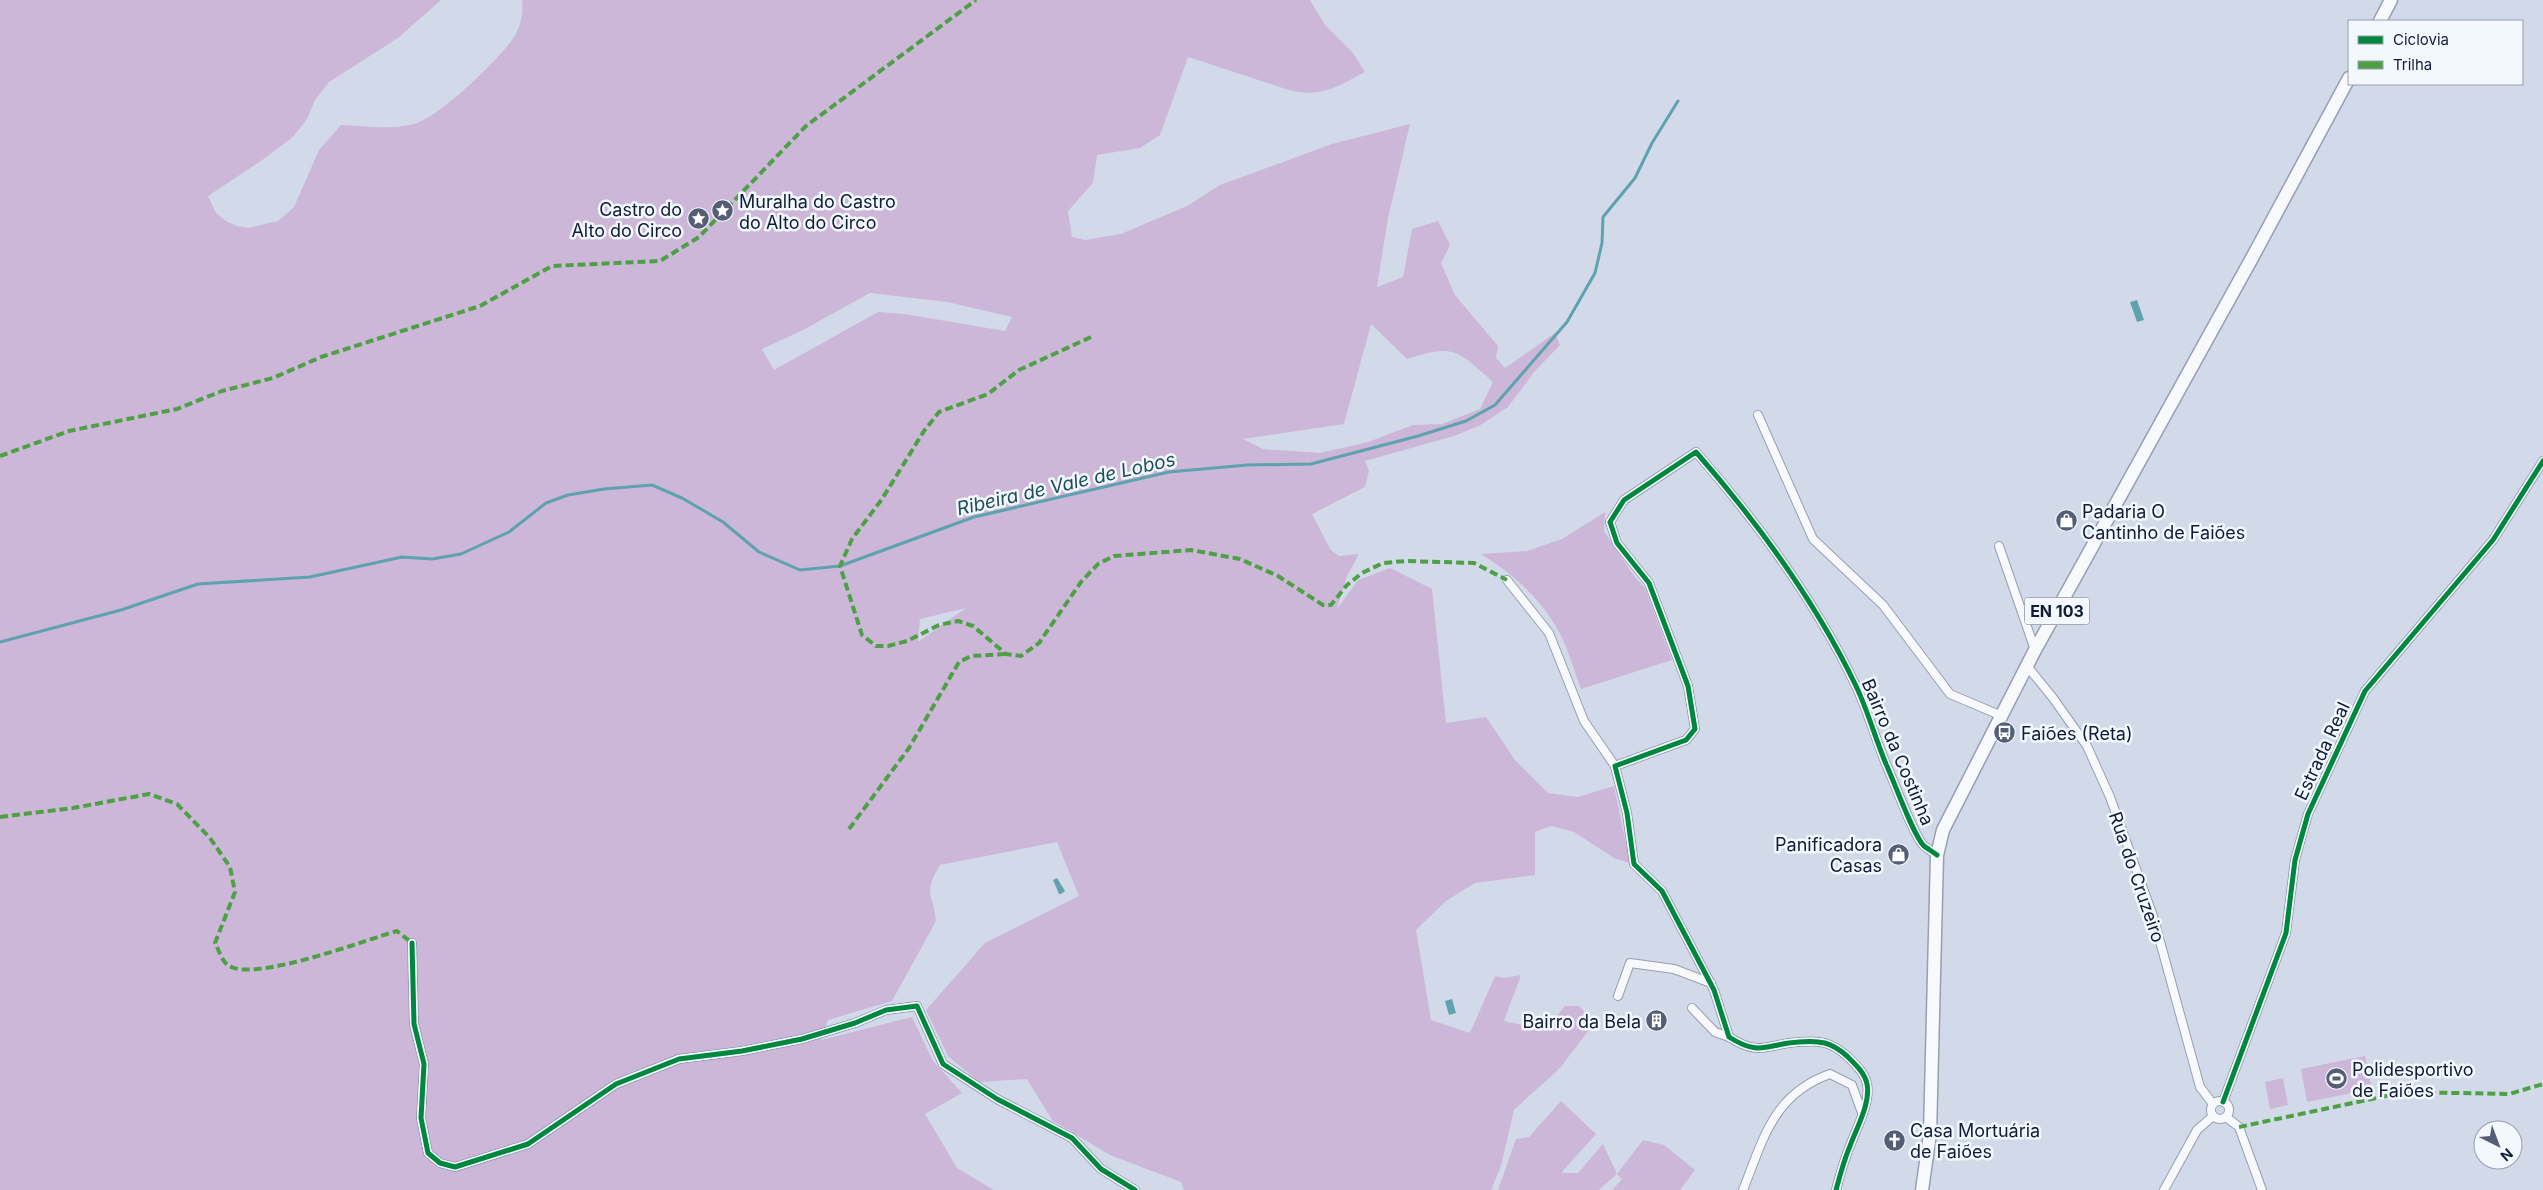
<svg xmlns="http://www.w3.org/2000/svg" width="2543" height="1190" font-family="Inter,sans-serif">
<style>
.green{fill:#ccb7d9;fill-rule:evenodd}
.water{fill:#5ea2ad}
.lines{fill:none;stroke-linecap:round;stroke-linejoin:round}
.stream{stroke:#5ea2ad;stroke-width:3}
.street-casing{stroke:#969fb2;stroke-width:10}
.primary-casing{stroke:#969fb2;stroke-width:15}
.street{stroke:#f8f9fc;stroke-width:8}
.primary{stroke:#f8f9fc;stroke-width:12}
.quiet{stroke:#4da144;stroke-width:4;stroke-dasharray:8 4;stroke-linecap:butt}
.cycleway-casing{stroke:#f3f7fe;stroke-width:8}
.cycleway{stroke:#00873e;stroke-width:5}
.labels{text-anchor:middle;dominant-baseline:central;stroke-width:5;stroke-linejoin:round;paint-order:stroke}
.shield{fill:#f3f7fe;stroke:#545e72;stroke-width:1}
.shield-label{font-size:16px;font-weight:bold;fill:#101c36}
.poi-label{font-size:18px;fill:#101c36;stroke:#f3f7fe;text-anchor:start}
.street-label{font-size:18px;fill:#101c36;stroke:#f3f7fe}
.water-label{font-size:19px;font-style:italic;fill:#1c5055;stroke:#f3f7fe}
</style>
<rect width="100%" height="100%" fill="#d2dae9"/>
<g class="green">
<path d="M0,0H441L398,38L329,82L315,100L307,119L293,137L261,161L208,196L216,213L226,221L237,226L248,228L278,221L294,207L319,150L341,125C365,126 391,130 414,124C438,118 497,61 512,40C520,29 524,13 522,0H1310L1325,25L1353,53L1365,72C1338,86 1324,97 1292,91L1188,57L1160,135L1140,148L1097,155L1093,183L1068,211L1072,237L1085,240L1121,234L1187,206L1220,185L1332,144L1410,124L1388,218L1377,287L1403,277L1412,229L1438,221L1450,245L1441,263L1455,295L1498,346L1496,358L1505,368L1555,333L1560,345L1535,371L1508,407L1479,426L1454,436L1365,461L1369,471L1365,487L1312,514L1330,549L1339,556L1359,554L1347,576L1337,609L1358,580L1390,568L1432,589L1446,723L1486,717L1515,760L1548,793L1578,797L1614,786L1630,863L1614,858L1574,832L1551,826L1535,832V875L1475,883L1446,901L1416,930L1431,1020L1470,1033L1495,976L1505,978L1521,975L1504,1021L1545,1030L1565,1006H1579L1595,1022L1560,1068L1514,1110L1501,1166L1491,1190H1184L1181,1182L1110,1155L1052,1120L1027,1079L979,1082L948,1056L926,1010L985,943L1079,896L1057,842L940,865C922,896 933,891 936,921L892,1001L828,1020L821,1040L912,1017L933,1061L962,1093L925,1114L957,1168L994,1190H0ZM870,293L947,302L1012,317L1005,331L905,314L878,312L774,370L762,349L803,330ZM1371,324L1407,359C1454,343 1458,351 1493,382L1480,409L1442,424L1413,425L1368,442L1320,453L1263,449L1243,439L1344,424ZM966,608L919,641H918L920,619Z"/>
<path d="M1605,512L1604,531L1634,576L1645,588L1672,660L1581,689C1573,668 1567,644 1555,625C1537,595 1510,572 1481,554L1527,551L1562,539Z"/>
<polygon points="2365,1056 2372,1089 2307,1102 2301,1069"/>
<polygon points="2283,1078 2288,1105 2270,1109 2265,1082"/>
<polygon points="1561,1101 1596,1134 1561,1173 1578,1173 1603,1144 1617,1174 1643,1140 1664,1145 1695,1170 1680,1190 1612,1190 1622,1179 1617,1174 1599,1190 1498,1190 1516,1139 1529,1137"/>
</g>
<g class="water">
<polygon points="2137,300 2144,320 2137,322 2130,302"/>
<polygon points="1057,878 1065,891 1061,894 1059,894 1053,880"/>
<polygon points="1452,999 1456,1013 1449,1015 1445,1001"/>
</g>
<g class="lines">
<polyline class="stream" points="0,642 121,610 198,584 310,577 402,557 432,559 461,554 509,532 546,503 568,495 604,489 652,485 682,498 723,522 759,552 800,570 840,566 974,517 1169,472 1247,465 1311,464 1418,436 1466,421 1495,405 1567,322 1595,273 1602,243 1603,217 1635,178 1652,143 1678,101"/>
<defs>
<g id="street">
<polyline points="1758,415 1813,539 1883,605 1950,694 2002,716"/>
<polyline points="1999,546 2035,650"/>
<polyline points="1507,580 1549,633 1584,721 1615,766"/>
<polyline points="2027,666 2053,698 2087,746 2110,797 2153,916 2200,1087 2213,1104"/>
<polyline points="412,943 414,1024 424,1064 421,1118 428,1153 440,1163 455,1167 528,1144 616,1084 679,1059 742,1051 802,1039 855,1023 886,1010 917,1006 943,1064 997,1099 1072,1138 1101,1169 1135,1190"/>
<polyline points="1618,996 1630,963 1674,969 1711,983"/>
<polyline points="1692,1008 1715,1032 1729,1037"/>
<circle cx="2220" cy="1110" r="9"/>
<polyline points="2223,1102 2286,933 2295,860 2308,814 2365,691 2493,540 2543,461"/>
<polyline points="2226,1117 2239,1127 2262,1190"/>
<path d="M1743,1190C1763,1140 1773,1094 1830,1074L1852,1085L1862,1113"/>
<path d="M1836,1190C1840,1175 1844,1160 1850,1146C1856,1129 1871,1103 1867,1084C1865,1073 1855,1064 1847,1056C1831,1042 1820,1040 1798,1042C1767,1044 1760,1057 1729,1037L1714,990L1662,891L1634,864L1627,813L1615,766L1686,740L1695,729L1688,686L1649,583L1617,543L1610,522L1624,500L1696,452C1758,523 1815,600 1856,686C1868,711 1875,738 1886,764C1894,781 1913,835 1924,846C1928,849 1933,852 1937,855"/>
<polyline points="2164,1190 2197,1130 2213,1116"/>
</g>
<g id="primary">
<polyline points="2380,21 2391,0"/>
<polyline points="1922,1190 1930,1134 1937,855 1943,830 2035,650 2252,258 2349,78"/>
</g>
</defs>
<use href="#street" class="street-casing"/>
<use href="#primary" class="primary-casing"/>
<use href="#street" class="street"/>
<use href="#primary" class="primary"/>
<g class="quiet">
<polyline points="1091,337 1019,370 988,394 939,412 924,431 882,499 852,539 840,566 862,635 876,646 888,646 907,641 939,625 958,621 973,626 1006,654 1021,656 1039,643 1081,582 1098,564 1114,556 1191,550 1240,559 1278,576 1323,605 1331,605 1347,585 1362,573 1383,563 1406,561 1474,563 1507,580"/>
<polyline points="0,456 69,431 177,409 222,391 273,378 321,357 480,306 552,266 660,261 699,237 806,126 976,0"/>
<path d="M0,817L73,808L149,794L177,804L210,838L230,867L235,892L215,943C219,950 222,962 229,966C256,982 365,940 397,931L412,943"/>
<polyline points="849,829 909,748 959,662 971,656 1006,654"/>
<polyline points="2239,1127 2405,1092 2509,1094 2543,1084"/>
</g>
<defs>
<g id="cycleway">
<polyline points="412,943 414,1024 424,1064 421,1118 428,1153 440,1163 455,1167 528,1144 616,1084 679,1059 742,1051 802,1039 855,1023 886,1010 917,1006 943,1064 997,1099 1072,1138 1101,1169 1135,1190"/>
<polyline points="2223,1102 2286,933 2295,860 2308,814 2365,691 2493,540 2543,461"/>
<path d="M1836,1190C1840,1175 1844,1160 1850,1146C1856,1129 1871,1103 1867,1084C1865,1073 1855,1064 1847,1056C1831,1042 1820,1040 1798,1042C1767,1044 1760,1057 1729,1037L1714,990L1662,891L1634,864L1627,813L1615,766L1686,740L1695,729L1688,686L1649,583L1617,543L1610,522L1624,500L1696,452C1758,523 1815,600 1856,686C1868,711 1875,738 1886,764C1894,781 1913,835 1924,846C1928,849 1933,852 1937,855"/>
</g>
</defs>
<use href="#cycleway" class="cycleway-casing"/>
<use href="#cycleway" class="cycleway"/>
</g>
<defs>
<symbol id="sight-disc" viewBox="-11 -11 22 22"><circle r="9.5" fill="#545e75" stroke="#f3f7fe"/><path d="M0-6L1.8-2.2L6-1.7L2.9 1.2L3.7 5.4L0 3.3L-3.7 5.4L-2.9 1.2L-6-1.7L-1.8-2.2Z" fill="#fff"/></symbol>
<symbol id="shop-disc" viewBox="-11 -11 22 22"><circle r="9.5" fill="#545e75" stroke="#f3f7fe"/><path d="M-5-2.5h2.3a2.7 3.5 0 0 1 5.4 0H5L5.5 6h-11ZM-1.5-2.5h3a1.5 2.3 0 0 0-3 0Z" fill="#fff"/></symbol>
<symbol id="bus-disc" viewBox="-11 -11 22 22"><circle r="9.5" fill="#545e75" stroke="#f3f7fe"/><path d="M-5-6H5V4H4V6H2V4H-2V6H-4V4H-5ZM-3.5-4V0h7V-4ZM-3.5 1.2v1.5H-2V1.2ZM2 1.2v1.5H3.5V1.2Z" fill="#fff"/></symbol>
<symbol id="building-disc" viewBox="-11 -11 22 22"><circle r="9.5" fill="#545e75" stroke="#f3f7fe"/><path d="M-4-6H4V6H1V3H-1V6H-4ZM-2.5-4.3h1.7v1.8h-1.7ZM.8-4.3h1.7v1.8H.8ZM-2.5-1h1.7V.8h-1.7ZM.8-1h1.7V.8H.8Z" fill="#fff"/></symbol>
<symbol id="stadium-disc" viewBox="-11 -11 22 22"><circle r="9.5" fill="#545e75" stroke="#f3f7fe"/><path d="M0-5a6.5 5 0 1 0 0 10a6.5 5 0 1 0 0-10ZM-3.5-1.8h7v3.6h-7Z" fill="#fff"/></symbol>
<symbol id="church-disc" viewBox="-11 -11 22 22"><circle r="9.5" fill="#545e75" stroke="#f3f7fe"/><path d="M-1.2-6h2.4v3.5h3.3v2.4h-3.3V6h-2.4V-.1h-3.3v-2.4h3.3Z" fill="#fff"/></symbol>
</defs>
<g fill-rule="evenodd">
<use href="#sight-disc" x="710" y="198" width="25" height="25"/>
<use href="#sight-disc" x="686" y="206" width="25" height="25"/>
<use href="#shop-disc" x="2054" y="508" width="25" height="25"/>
<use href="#bus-disc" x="1992" y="720" width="25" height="25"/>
<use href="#shop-disc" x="1886" y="842" width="25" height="25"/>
<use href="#building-disc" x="1644" y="1008" width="25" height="25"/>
<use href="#stadium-disc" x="2324" y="1066" width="25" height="25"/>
<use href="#church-disc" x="1882" y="1128" width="25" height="25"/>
</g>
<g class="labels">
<rect class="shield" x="2024.5" y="597.5" width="65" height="27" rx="4"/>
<g class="shield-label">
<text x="2057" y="611">EN 103</text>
</g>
<g class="poi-label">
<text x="739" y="201">Muralha do Castro<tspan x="739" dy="21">do Alto do Circo</tspan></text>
<text x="682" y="209" text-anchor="end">Castro do<tspan x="682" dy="21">Alto do Circo</tspan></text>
<text x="2082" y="511">Padaria O<tspan x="2082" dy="21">Cantinho de Faiões</tspan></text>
<text x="2021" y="733">Faiões (Reta)</text>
<text x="1882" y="844" text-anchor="end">Panificadora<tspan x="1882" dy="21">Casas</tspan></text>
<text x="1641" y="1021" text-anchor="end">Bairro da Bela</text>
<text x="2352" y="1069">Polidesportivo<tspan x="2352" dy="21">de Faiões</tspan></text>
<text x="1910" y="1130">Casa Mortuária<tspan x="1910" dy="21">de Faiões</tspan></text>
</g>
<g class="street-label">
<text transform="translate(2322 751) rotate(-65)">Estrada Real</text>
<text transform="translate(1898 752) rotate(67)">Bairro da Costinha</text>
<text transform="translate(2137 877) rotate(71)">Rua do Cruzeiro</text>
</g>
<g class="water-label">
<text transform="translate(1066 484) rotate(-13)">Ribeira de Vale de Lobos</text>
</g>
</g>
<rect x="2348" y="20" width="175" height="65" fill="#f3f7fe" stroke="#989fae"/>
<rect x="2358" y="36" width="25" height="8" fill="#00873e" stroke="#989fae"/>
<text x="2393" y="45" font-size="15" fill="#101c36">Ciclovia</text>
<rect x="2358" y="61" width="25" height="8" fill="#4da144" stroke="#989fae"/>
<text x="2393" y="70" font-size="15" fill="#101c36">Trilha</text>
<g transform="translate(2498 1145) rotate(138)"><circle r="24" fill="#f3f7fe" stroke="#989fae"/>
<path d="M0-4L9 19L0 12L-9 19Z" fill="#545e75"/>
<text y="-8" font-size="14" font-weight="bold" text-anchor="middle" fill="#101c36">N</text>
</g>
</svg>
